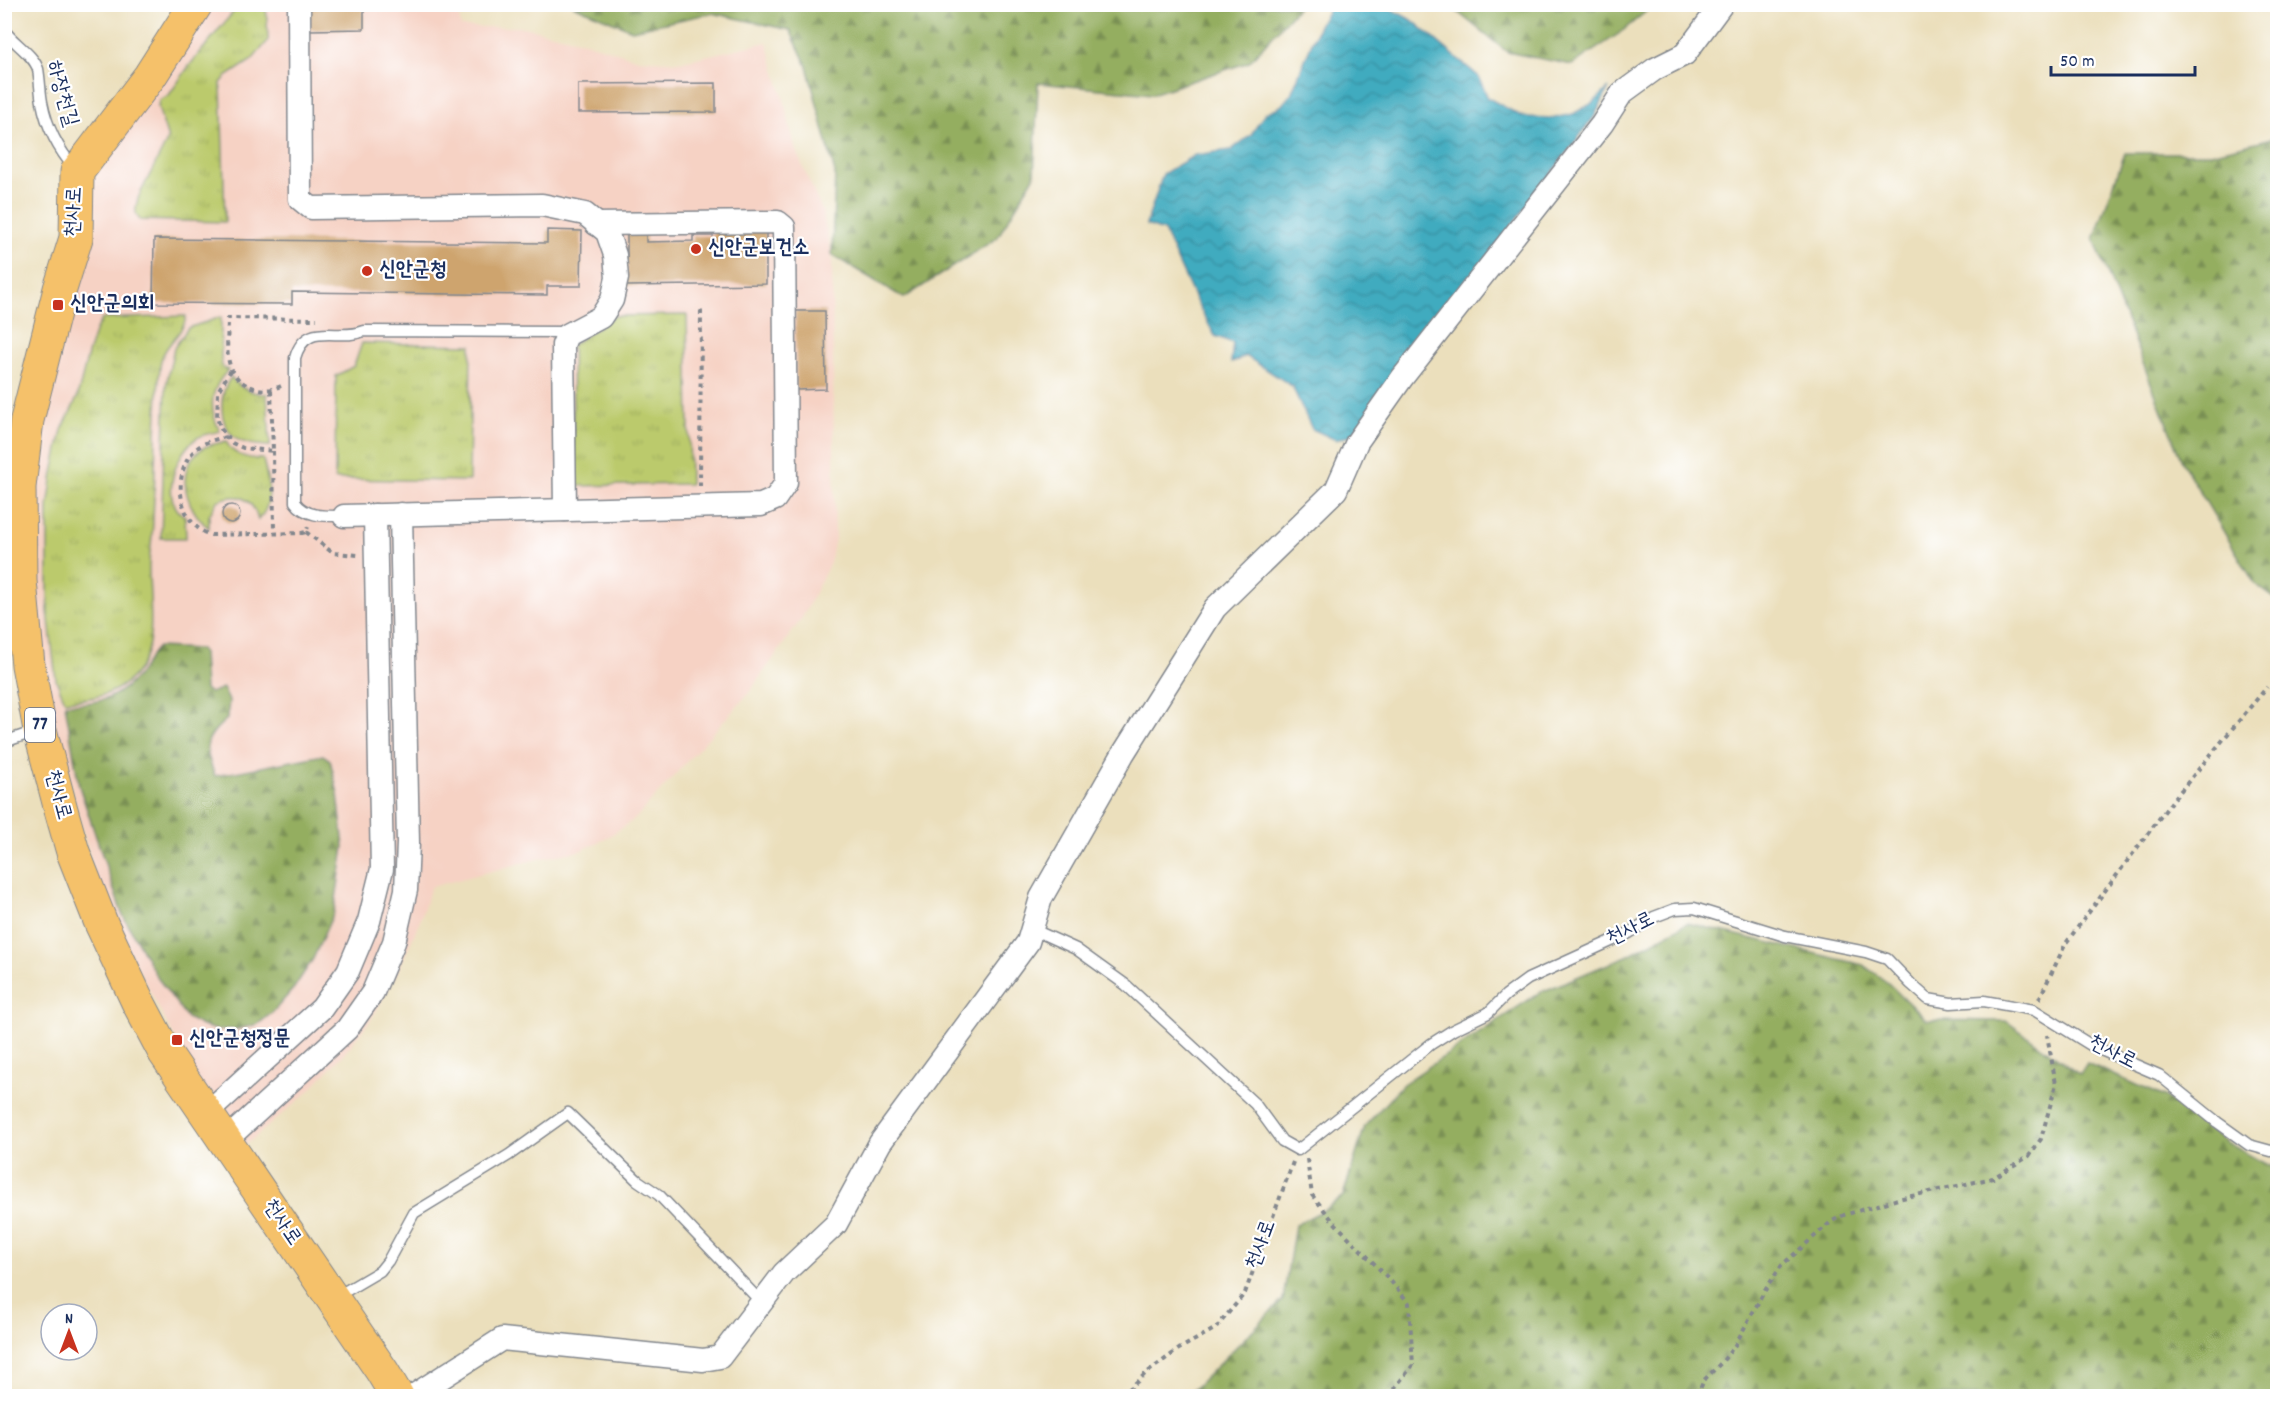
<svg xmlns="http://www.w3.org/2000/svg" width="2282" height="1401" font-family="Dekko,'Poor Story',sans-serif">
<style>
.built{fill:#f6d2c4}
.grass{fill:url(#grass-tufts);stroke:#6b7c65;stroke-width:1.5}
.forest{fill:url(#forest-firs);stroke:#586e5f;stroke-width:1.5}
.water{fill:url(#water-waves);stroke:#2e6d8e;stroke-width:1.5}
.building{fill:#cea46e}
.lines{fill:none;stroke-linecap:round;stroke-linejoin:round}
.lane-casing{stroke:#83878d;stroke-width:13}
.street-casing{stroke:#83878d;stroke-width:25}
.primary-casing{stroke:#83878d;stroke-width:35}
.path{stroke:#83878d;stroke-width:4;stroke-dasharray:4.5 4.5;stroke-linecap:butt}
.lane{stroke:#fff;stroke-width:10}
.street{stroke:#fff;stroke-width:22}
.primary{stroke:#f5c16b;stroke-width:33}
.poi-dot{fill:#c8321e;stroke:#fff;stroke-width:2}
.labels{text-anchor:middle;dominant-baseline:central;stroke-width:4.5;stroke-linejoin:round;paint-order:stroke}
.shield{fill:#fff;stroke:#5f6d8e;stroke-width:1.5}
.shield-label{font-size:20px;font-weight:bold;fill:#1b2f5e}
.street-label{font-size:21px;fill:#1b2f5e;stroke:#fff}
.poi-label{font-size:21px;font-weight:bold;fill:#1b2f5e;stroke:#fff;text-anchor:start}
</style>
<defs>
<pattern id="grass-tufts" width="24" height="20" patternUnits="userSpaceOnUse" patternTransform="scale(1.5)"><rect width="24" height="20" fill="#bbca6c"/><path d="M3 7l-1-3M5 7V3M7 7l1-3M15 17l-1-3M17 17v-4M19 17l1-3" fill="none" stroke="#a0ae60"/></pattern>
<pattern id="forest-firs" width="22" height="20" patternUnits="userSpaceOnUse" patternTransform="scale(1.5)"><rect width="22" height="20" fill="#94ae60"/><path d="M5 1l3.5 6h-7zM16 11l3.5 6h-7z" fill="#788e52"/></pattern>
<pattern id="water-waves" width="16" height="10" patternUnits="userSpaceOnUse" patternTransform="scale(1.5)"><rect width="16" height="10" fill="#40abbf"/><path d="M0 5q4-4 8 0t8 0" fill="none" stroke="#358c9e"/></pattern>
</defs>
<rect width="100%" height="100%" fill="#fff"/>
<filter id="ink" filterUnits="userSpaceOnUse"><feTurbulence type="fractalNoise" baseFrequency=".0167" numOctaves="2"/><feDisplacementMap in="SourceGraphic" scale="12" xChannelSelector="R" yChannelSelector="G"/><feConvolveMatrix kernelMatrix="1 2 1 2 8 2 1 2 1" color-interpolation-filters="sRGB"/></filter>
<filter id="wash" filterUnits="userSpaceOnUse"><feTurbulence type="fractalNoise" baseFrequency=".008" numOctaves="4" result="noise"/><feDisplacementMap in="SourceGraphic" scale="24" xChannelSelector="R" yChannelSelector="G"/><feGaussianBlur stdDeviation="1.35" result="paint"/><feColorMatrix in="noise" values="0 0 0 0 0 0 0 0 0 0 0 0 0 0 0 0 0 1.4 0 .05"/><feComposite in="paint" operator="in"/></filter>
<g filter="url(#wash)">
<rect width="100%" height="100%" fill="#ebdfbc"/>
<polygon class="built" points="212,5 457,5 461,27 524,27 585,42 638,59 679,62 767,42 783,97 795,148 822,211 832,255 835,539 830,563 802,618 748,694 635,819 605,839 580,851 537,859 431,887 418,926 395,978 370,1021 342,1056 305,1095 242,1148 205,1095 102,901 38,662 30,530 40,419 88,177"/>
<g class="grass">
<path d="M239,5H266L268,39L267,42L252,60L226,77L221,83L225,222L140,220C133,213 136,205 139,196L168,139L158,107L159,100L169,95L189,66Z"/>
<polygon points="687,315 690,484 574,486 572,345 614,316"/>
<path d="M186,316C185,334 161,345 160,367C155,418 156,468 153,518C153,534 150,549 149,564C148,596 158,640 140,667C122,695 95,699 65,701L56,680L48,611V508L53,473L62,430L77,398L88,354L96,329L102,319Z"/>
<path d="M221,317V362L223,368L228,370C210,389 208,408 220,431C213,433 204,434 197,438C176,451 158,501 185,516L186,538H161L166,385L174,348L188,328Z"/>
<polygon points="362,343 471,345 469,481 335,479 336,376 354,366"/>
<path d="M231,377C240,388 253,394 267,394L270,446C259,445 242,445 233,436C218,422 219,393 231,377Z"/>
<path d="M226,441C232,456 248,459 263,459C267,479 276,503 258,520C252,497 239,492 217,501L209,516V528C184,509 172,463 207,446C213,444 220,443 226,441Z"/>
</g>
<g class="forest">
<polygon points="573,5 1300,5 1249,62 1152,94 1038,83 1034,177 997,238 904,298 832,255 835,173 807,66 790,30 712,13 632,30"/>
<polygon points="1449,5 1654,5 1620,33 1572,65 1507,52"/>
<polygon points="2277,137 2278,137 2277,600 2255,584 2182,462 2094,239 2125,153 2211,153"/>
<path d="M158,647L200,649L203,653L205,689L210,693L223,688L229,701L227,719C202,740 204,747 215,776L323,755L330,760L338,794L344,847L334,912L313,959L294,988L273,1012L258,1024L238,1029L217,1030L202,1026L187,1018L157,977L122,914L79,786L65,704C99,704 120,699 142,670C148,662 150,654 158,647Z"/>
<polygon points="1687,923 1863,965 1888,983 1926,1020 2006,1021 2080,1074 2087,1063 2164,1097 2228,1143 2269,1166 2277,1165 2277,1396 1187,1396 1283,1300 1295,1225 1324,1210 1343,1196 1365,1126 1403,1084 1539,993 1627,956"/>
</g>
<polygon class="water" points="1382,5 1412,20 1478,76 1488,98 1523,117 1555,118 1573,114 1593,103 1609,88 1594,117 1353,434 1336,440 1312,429 1292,386 1246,356 1231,363 1233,343 1215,336 1195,299 1164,231 1146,225 1163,174 1195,155 1231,150 1251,135 1265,113 1281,106 1291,94 1320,23 1330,8"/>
<g id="blocks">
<g class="building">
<polygon points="310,4 386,4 386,9 364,9 364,29 310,30"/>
<polygon points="716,83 716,112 578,113 578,84"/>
<polygon points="627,225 646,225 646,242 693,241 693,236 713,236 713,230 766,230 766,284 627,286"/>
<polygon points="547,230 582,231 581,286 547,286 547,295 292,292 292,304 153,303 154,239 547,243"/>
<polygon points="795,311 825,311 826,389 796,390"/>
<circle cx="231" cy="514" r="9"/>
</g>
</g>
</g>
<g filter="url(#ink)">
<use href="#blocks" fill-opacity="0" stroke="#83878d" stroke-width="1.5"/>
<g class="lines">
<defs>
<g id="lane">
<path d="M4,30C13,43 33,54 38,69C40,80 40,92 42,102C47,129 58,149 75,169"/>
<path d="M344,516C328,516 306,518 295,502V358C306,319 338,342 364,331L570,332"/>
<polyline points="4,742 36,731"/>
<polyline points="1032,929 1076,949 1126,985 1255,1104 1282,1141 1298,1150 1431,1044 1453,1030 1488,1013 1506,995 1528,979 1629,933 1654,917 1675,909 1694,908 1785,936 1866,952 1887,959 1911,984 1928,999 1951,1003 1984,1001 2034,1010 2094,1047 2159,1075 2217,1122 2249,1145 2271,1151 2278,1150"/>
<polyline points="334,1298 380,1271 388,1261 414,1213 509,1155 568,1113 637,1180 659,1195 761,1302"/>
</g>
<g id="street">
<polyline points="299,4 300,199 311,208 542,205 585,214 607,232 615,255 617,278 612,300 601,317 567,335 563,345 565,510"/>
<polyline points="344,516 761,505 775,499 786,483 784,227 778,222 596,224"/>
<polyline points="206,1114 322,1008 348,971 369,921 382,869 375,515"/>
<polyline points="225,1141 347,1029 373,992 394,942 406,890 408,843 401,514"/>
<polyline points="413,1396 502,1339 703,1360 720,1357 784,1273 836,1224 880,1143 1028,942 1041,898 1123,754 1215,608 1336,490 1357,442 1402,378 1602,124 1622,93 1655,69 1685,54 1722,4"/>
</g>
<polyline id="primary" points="196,4 150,76 77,172 76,238 60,289 27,420 19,487 20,581 28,665 40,730 61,810 73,852 101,923 138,1002 165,1053 382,1371 397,1396"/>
</defs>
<use href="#lane" class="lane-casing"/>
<use href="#street" class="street-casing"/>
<use href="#primary" class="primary-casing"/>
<g class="path">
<polyline points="231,370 218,391 217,418 221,429 232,443 243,448 273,451 271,390"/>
<path d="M281,386C269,391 261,391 249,386C221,374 228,343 228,318L317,319"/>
<path d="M226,437C216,439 204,442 196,449C171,471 177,525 211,535L302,533L306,532L308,527"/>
<polyline points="273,451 274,533"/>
<polyline points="700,486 701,307"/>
<polyline points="306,532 333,553 358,555"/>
<polyline points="2039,999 2066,943 2173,800 2267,687"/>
<polyline points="1307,1159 1312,1195 1333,1221 1388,1278 1409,1303 1413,1365 1388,1396"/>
<polyline points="1122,1396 1145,1374 1179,1349 1216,1328 1245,1293 1293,1162"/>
<polyline points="1697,1396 1704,1380 1722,1362 1735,1345 1764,1292 1782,1265 1832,1221 1844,1215 1898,1199 1993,1178 2029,1156 2041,1139 2056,1084 2047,1035"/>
</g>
<use href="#lane" class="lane"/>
<use href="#street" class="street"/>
<use href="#primary" class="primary"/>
</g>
</g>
<g class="poi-dot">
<circle cx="696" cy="249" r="6"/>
<circle cx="367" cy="271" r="6"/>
<rect x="52" y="299" width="12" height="12" rx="3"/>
<rect x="171" y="1034" width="12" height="12" rx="3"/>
</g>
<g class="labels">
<rect class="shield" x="25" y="708" width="30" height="34" rx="4.5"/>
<g class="shield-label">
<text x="40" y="725">77</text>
</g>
<g class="street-label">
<text transform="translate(61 94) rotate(74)">하장천길</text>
<text transform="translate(75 212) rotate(-87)">천사로</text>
<text transform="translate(57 795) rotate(75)">천사로</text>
<text transform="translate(1631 930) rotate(-27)">천사로</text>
<text transform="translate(2112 1053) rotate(27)">천사로</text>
<text transform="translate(281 1223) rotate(56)">천사로</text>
<text transform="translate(1262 1245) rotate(-70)">천사로</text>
</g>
<g class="poi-label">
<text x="708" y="249">신안군보건소</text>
<text x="379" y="271">신안군청</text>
<text x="70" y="305">신안군의회</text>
<text x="189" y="1040">신안군청정문</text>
</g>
</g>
<rect width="2282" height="1401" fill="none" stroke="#fff" stroke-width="24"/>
<g transform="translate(69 1332)"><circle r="28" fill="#ffffff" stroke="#a4acbf" stroke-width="1.5"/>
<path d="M0-4.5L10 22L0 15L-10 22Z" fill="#c8321e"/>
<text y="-9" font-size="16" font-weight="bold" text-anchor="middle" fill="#1b2f5e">N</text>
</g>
<path d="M2051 66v9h144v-9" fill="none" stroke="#1b2f5e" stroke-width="3"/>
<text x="2060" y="66" font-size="18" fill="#1b2f5e" stroke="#ffffff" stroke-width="4.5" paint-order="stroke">50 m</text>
</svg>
